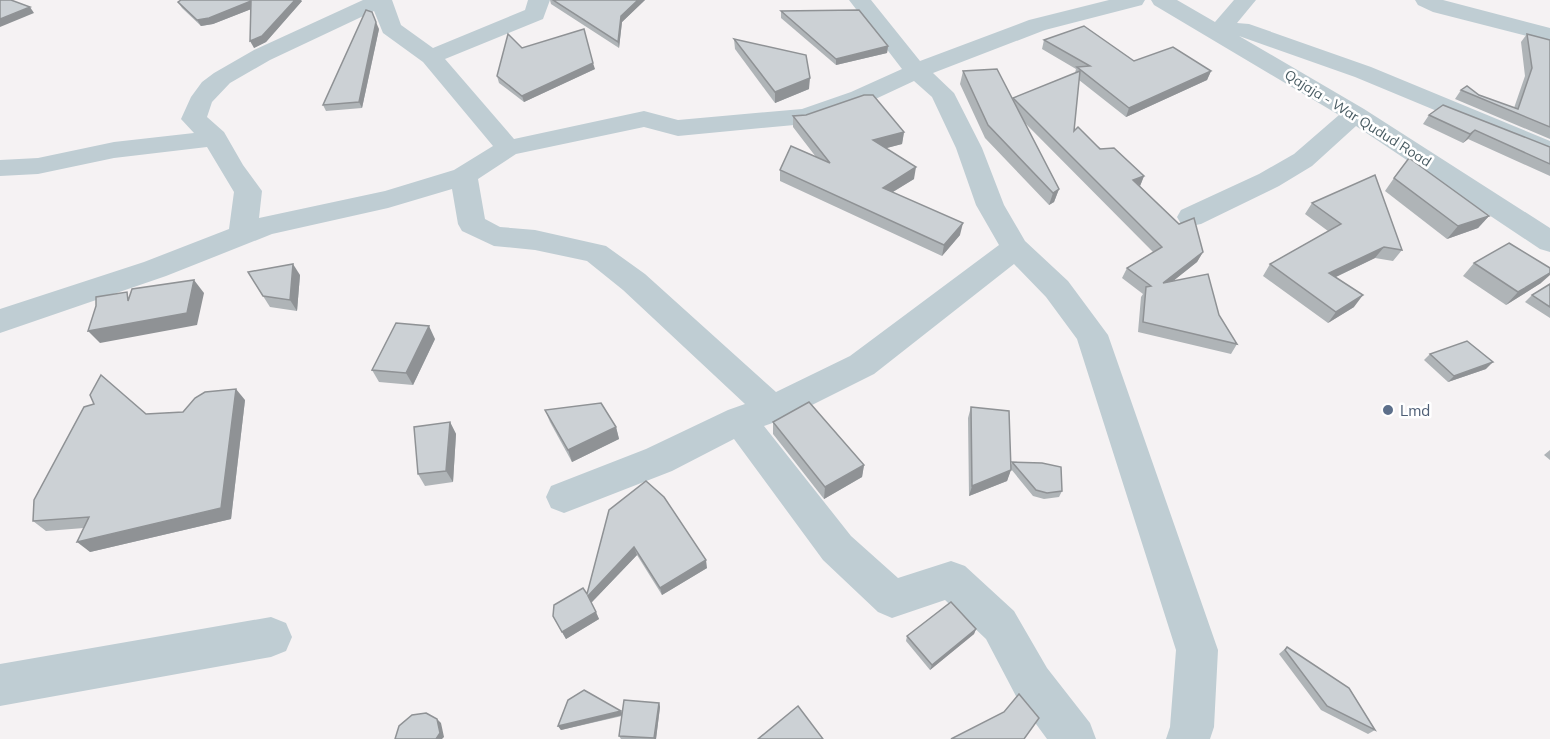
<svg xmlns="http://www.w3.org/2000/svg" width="1550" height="739" font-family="Mulish,sans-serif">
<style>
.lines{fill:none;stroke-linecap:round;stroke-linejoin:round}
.minor{fill:#bfcdd3;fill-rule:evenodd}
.wall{fill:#afb4b7}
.shaded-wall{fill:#8f9295}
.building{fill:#ccd1d5;stroke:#8f9295;stroke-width:1.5}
.service-dot{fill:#5c6f8a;stroke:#fff;stroke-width:2}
.labels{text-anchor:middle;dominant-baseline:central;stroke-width:5;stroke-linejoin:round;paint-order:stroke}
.far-street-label{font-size:14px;fill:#485b62;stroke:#fff}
.service-label{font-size:15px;fill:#4e5e75;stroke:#fff;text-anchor:start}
</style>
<rect width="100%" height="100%" fill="#f5f2f3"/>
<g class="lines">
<g class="minor">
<path d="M363,0H392L401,25L433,48L525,10L528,0H550L543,19L445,59L514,139L644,111L678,120L802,109L851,92L902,69L849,0H871L920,61L1029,20L1109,0H1145L1142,5L1045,30L933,73L954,93L982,148L1004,205L1025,241L1068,281L1108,335L1218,650L1214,727L1210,739H1166L1170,727L1176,650L1077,339L1046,297L1014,264L874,374L784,419L764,426L851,536L898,578L951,561L965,566L1014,611L1047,668L1090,723L1096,739H1047L1017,698L986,639L945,600L892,618L878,612L823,560L734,439L672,471L577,508L564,513L551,508L546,497L551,486L646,449L728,410L745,404L623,290L587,261L535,250L494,246L462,231L458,224L452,189L388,208L272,234L166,276L0,333V309L144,262L229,229L234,192L207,147L114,158L38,174L0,176V160L38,158L114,142L194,133L181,119L191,97L202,82L214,73L254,50ZM374,11L383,33L423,62L493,146L454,170L385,191L259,218L262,191L243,165L224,132L207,117L212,102L230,83L270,60ZM914,81L932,97L956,148L976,205L999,245L850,356L776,392L645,274L606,246L535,230L500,227L485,219L478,179L516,154L644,127L678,136L805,124L869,102Z"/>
<polygon points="1151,0 1177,0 1215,22 1234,0 1256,0 1237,23 1249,24 1371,67 1550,141 1550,158 1355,77 1239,36 1364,109 1550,228 1550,252 1540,249 1356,126 1312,166 1279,186 1201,224 1191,226 1181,224 1177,217 1181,210 1259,174 1294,154 1339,115 1154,5"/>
<polygon points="1415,0 1443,0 1550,28 1550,42 1433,12 1418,5"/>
<polygon points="271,617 286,623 292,637 286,651 271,657 0,706 0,664"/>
</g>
</g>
<g class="wall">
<polygon points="550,0 645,0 622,22 619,48 551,4"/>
<polygon points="302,1 266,42 254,48 251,9 213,24 201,26 182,8 178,2"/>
<polygon points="781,11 888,46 887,53 836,65 781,18"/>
<polygon points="379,29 362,108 326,111 323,105"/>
<polygon points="1527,34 1550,40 1550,139 1455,99 1461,90 1479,95 1514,108 1525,76 1521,42"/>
<polygon points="734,39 809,89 775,103 735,49"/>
<polygon points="1044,40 1134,61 1211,71 1207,80 1126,117 1079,80 1074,131 1144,176 1140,186 1203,252 1197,262 1173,281 1219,315 1237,344 1231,354 1138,332 1141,297 1143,294 1122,278 1127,268 1153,252 1024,122 1059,189 1054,202 1049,205 985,138 960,84 963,71 1013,100 1013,98 1075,73 1076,69 1042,49"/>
<polygon points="522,48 595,69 524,102 499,83 497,76"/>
<polygon points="1429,115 1550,147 1550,176 1468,139 1463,143 1423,124"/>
<polygon points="793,116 904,132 902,144 886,148 914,179 893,192 960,235 942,256 780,181 780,170 816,157 793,127"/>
<polygon points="1394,178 1489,216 1478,228 1447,239 1385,191"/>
<polygon points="1312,203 1402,250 1393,261 1375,258 1336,277 1354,307 1328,323 1263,276 1270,264 1328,231 1305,214"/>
<polygon points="1474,263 1541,283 1506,305 1463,276"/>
<polygon points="300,275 297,311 270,307 263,296"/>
<polygon points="1550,284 1550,318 1525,302 1532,295"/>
<polygon points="435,339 413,385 379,382 372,370"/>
<polygon points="1430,354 1486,369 1448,382 1424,360"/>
<polygon points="245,400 231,519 90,552 84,528 46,531 33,521 146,414 183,412"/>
<polygon points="971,407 1011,465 1012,462 1062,491 1059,497 1044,499 1033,496 1011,469 1007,481 969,496 968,418"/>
<polygon points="545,410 616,427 619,439 572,462 550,422"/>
<polygon points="450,422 456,434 453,482 425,486 418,474"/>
<polygon points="773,422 864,465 862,477 824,499 773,434"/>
<polygon points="1550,450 1550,460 1544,455"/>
<polygon points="609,510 707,568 662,595 637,555 591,603 599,619 566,639 553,616 587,594"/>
<polygon points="976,629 974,634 930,670 906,641 907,636"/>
<polygon points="1287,647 1375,730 1368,734 1321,710 1279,654"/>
<polygon points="659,703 660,707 656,739 621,739 619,736 622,716 561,730 558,726 621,711 622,714"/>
</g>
<g class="shaded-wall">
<polygon points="295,0 301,0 302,1 266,42 254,48 250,41"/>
<polygon points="638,0 645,0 622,22 619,48 618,42 621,16"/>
<polygon points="251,1 254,8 213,24 201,26 197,20"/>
<polygon points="30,7 34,13 0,27 0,19"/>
<polygon points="376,22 379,29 362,108 359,102"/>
<polygon points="888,46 887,53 836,65 836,59"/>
<polygon points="593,63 595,69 524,102 522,96"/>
<polygon points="1211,71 1207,80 1126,117 1129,108"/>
<polygon points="810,78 809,89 775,103 775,92"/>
<polygon points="1475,130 1468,139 1463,143 1470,134"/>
<polygon points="904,132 902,144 872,152 873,140"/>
<polygon points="916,167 914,179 881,199 883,188"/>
<polygon points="1144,176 1140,186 1133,180"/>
<polygon points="1059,189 1054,202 1049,205 1053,193"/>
<polygon points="1489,216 1478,228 1447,239 1458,226"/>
<polygon points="963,223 960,235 942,256 944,245"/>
<polygon points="1384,247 1375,258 1321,284 1329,273"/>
<polygon points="1203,252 1197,262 1158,293 1163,283"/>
<polygon points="293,264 300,275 297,311 290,300"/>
<polygon points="1550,273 1550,275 1541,283 1506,305 1518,292"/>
<polygon points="194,280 204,293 197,325 100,343 88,331"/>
<polygon points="1363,295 1354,307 1328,323 1336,312"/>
<polygon points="429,326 435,339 413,385 406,373"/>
<polygon points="1493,362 1486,369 1448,382 1454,376"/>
<polygon points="236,389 245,400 231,519 90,552 77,542"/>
<polygon points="450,422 456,434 453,482 446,471"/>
<polygon points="616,427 619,439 572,462 568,450"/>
<polygon points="864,465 862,477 824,499 825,487"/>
<polygon points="1011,470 1007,481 969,496 972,486"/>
<polygon points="634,547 637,555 591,603 588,596"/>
<polygon points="706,560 707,568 662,595 660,588"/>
<polygon points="596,612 599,619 566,639 562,632"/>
<polygon points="976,629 974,634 930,670 932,665"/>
<polygon points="659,703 660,707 656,739 654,739"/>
<polygon points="621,711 623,715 561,730 558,726"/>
<polygon points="437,719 441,723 444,737 442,739 436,739"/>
</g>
<g class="building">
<polygon points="0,0 11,0 30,7 0,19"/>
<polygon points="181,0 295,0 262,36 250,41 251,1 209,18 197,20 178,2"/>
<polygon points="553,0 638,0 621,16 618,42"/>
<polygon points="366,10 372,12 376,22 359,102 323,105"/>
<polygon points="859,10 888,46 836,59 781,11"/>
<polygon points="1084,26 1134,61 1173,47 1211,71 1129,108 1077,67 1090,66 1044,40"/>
<polygon points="584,29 593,63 522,96 497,76 508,34 522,48"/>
<polygon points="1527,34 1550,40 1550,127 1461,90 1467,86 1479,95 1518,109 1532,68"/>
<polygon points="734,39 806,55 810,78 775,92"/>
<polygon points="997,69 1059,189 1053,193 988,125 963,71"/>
<polygon points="1080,71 1074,131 1078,127 1100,149 1114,148 1144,176 1133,180 1179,224 1194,218 1203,252 1163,283 1208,274 1219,315 1237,344 1143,322 1146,287 1151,286 1127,268 1162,247 1013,98"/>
<polygon points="864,95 873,95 904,132 873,140 916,167 883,188 963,223 944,245 780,170 791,146 830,163 793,116 806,115"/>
<polygon points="1443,105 1550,147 1550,164 1475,130 1470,134 1429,115"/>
<polygon points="1409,158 1489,216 1458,226 1394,178"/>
<polygon points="1375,175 1402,250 1384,247 1329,273 1363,295 1336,312 1270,264 1341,224 1312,203"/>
<polygon points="1509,243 1550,268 1550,273 1518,292 1474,263"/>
<polygon points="293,264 290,300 263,296 248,272"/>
<polygon points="194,280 187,313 88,331 96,306 96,297 127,292 128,301 132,289"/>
<polygon points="1550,284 1550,307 1532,295"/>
<polygon points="396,323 429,326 406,373 372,370"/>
<polygon points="1467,341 1493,362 1454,376 1430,354"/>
<polygon points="101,375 146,414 183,412 195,398 205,392 236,389 221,508 77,542 89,517 33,521 34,500 84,407 94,404 90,395"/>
<polygon points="809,402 864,465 825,487 773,422"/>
<polygon points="601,403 616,427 568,450 545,410"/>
<polygon points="971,407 1009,411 1011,470 972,486"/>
<polygon points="450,422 446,471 418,474 414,427"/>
<polygon points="1012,462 1042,463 1061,467 1062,491 1047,493 1036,490"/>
<polygon points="646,481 664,497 706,560 660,588 634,547 588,596 596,612 562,632 553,616 554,605 583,588 587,594 609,510"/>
<polygon points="951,602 976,629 932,665 907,636"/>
<polygon points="1287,647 1349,688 1375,730 1327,706 1285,650"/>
<polygon points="584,690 621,711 558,726 568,700"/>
<polygon points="1019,694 1039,718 1024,739 951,739 1004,712"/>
<polygon points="624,700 659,703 654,738 619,736"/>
<polygon points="798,706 823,739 758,739"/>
<polygon points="426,713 437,719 440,733 436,739 395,739 399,726 412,715"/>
</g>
<circle class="service-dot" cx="1388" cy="410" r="6"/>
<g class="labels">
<g class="far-street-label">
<text transform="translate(1358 118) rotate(32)">Qajaja - War Qudud Road</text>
</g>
<g class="service-label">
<text x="1400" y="410">Lmd</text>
</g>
</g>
</svg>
